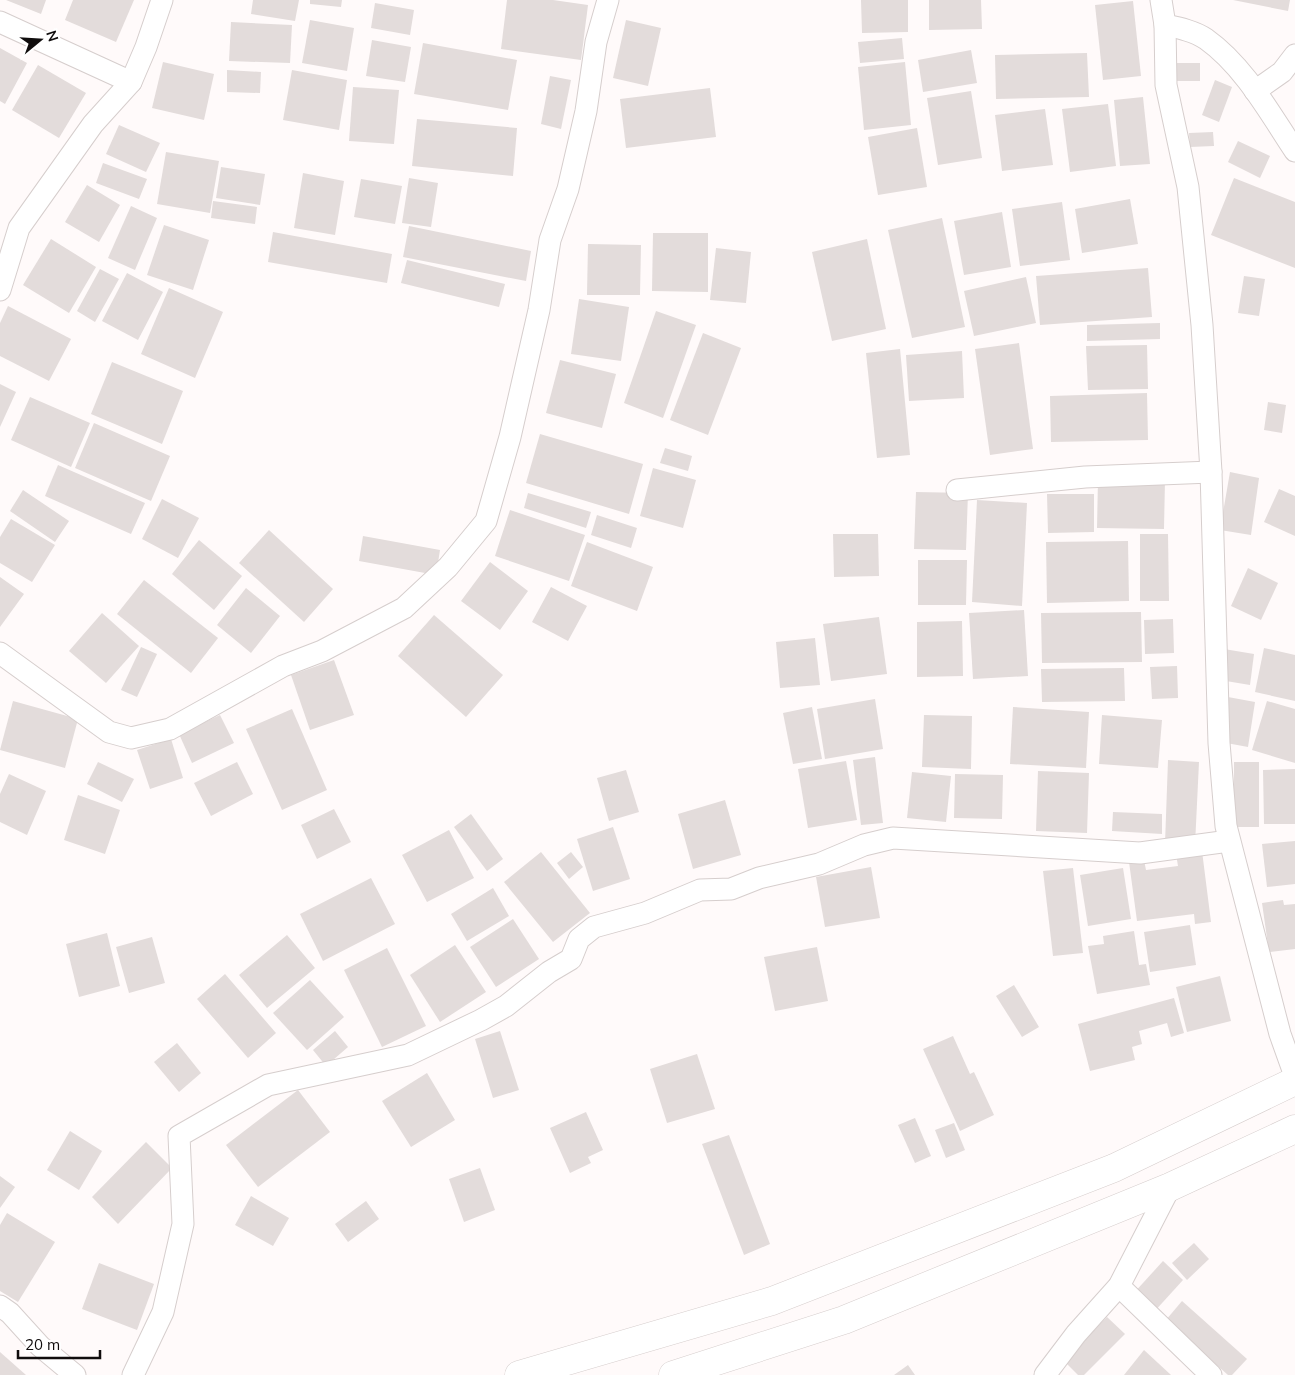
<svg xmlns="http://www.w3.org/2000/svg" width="1295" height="1375" font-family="Mulish,sans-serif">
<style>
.building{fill:#e3dcdb}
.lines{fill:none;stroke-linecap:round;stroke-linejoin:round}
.street-casing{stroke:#d6cecd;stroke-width:23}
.secondary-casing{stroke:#d6cecd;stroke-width:29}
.street{stroke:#fff;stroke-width:21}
.secondary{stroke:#fff;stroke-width:28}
</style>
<rect width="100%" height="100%" fill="#fffafa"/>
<g class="building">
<polygon points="6,0 46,0 41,14"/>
<polygon points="73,0 134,0 116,42 65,20"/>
<polygon points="253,0 299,0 295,21 251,14"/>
<polygon points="310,0 342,0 341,7 310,4"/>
<polygon points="507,0 553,0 588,5 581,60 501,49"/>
<polygon points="861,0 908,0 908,32 862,33"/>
<polygon points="929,0 981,0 982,29 929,30"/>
<polygon points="1233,0 1290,0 1288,11"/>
<polygon points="1133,1 1141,76 1103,80 1095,5"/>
<polygon points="375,3 414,10 410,35 371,28"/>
<polygon points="310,20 354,28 347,71 302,63"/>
<polygon points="626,20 661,28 648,86 613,78"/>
<polygon points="231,22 292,25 290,63 229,61"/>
<polygon points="902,38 904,59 860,63 858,42"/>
<polygon points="372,40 411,47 405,82 366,76"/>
<polygon points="423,43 517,60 508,110 414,94"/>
<polygon points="0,48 27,63 5,104 0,101"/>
<polygon points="971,50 977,83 923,92 918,60"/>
<polygon points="1087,53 1089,97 996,99 995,55"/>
<polygon points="163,62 214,74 204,120 152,108"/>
<polygon points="905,62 911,125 864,130 858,67"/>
<rect x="1173" y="63" width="27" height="18"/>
<polygon points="38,65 86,93 59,138 12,110"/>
<polygon points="227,70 261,72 260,93 227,92"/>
<polygon points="292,70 347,80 339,130 283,120"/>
<polygon points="550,76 571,80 561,129 541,124"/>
<polygon points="1215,80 1232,87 1219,122 1202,115"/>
<polygon points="353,87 399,90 394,144 349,141"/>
<polygon points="710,88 716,137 626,148 620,99"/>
<polygon points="971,91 982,158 938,165 927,98"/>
<polygon points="1143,97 1150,164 1120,166 1114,100"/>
<polygon points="1108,104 1116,166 1070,172 1062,109"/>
<polygon points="1045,109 1053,165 1002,171 995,115"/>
<polygon points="417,119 517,128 513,176 412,166"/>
<polygon points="119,125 160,143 146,172 106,154"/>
<polygon points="917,128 927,187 878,195 868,137"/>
<polygon points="1213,132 1214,146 1190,147 1189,133"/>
<polygon points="1238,141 1270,156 1260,178 1228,162"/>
<polygon points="166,152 219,161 210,213 157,204"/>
<polygon points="103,163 147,179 139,199 96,183"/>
<polygon points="221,167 265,174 260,205 216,198"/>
<polygon points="303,173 344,181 335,235 294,228"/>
<polygon points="409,178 438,183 431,227 402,223"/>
<polygon points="1234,178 1295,202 1295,268 1211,235"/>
<polygon points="361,179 402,186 395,224 354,217"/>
<polygon points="87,185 120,205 99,242 65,222"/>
<polygon points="1130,199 1138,244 1082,253 1075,209"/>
<polygon points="213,201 257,207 255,224 211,218"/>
<polygon points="1062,202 1070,260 1020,266 1012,209"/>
<polygon points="131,206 157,218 135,270 108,258"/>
<polygon points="1002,212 1011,267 964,275 954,221"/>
<polygon points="942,218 965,327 912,338 888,230"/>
<polygon points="164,225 209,240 193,290 147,275"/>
<polygon points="409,226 531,251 526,281 403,257"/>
<polygon points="273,232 392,254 387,283 268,262"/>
<polygon points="653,233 708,233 708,292 652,291"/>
<polygon points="51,239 96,267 69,313 23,285"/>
<polygon points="867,239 886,329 832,341 812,252"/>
<polygon points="588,244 641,245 640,295 587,295"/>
<polygon points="716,248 751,252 746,303 710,300"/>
<polygon points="407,260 505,284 499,307 401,283"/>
<polygon points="1148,268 1152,317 1040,325 1036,276"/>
<polygon points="100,269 119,279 95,322 77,311"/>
<polygon points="127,273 163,292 138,340 102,321"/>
<polygon points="1244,276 1265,279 1259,316 1238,313"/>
<polygon points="1026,277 1036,323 974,336 964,291"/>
<polygon points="169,288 223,312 195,378 141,354"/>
<polygon points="579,299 629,307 621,361 571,354"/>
<polygon points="8,306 71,339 49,381 0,356 0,323"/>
<polygon points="656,311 696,325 663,418 624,403"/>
<polygon points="1160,323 1160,339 1087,341 1087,325"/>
<polygon points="703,333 741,348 708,435 670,420"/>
<polygon points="1019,343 1033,449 990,455 975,349"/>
<polygon points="1147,345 1148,389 1088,390 1086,346"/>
<polygon points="900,349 910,455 877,458 866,353"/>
<polygon points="962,351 964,398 909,401 906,355"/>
<polygon points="560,360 616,374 602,428 546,413"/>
<polygon points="112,362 183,391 162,444 91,414"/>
<polygon points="0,384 16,392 0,427"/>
<polygon points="1147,393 1148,440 1051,442 1050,396"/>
<polygon points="30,397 90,423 71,467 11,440"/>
<polygon points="1268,402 1286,405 1282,433 1264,430"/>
<polygon points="94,423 170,456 151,501 75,468"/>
<polygon points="540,434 643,464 629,514 526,483"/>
<polygon points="665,448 692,456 688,471 660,463"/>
<polygon points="58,465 145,503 131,534 45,496"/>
<polygon points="653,468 696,480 683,528 640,516"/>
<polygon points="1230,472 1259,478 1251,535 1220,530"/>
<polygon points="1098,479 1165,480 1164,529 1097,528"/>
<polygon points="1279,489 1295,496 1295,536 1264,522"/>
<polygon points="23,490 69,521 55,542 10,511"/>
<polygon points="916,492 968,493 966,550 914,549"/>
<polygon points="528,493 591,512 586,528 524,508"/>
<polygon points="1047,494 1094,494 1094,532 1048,533"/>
<polygon points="162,499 199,518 178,558 142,539"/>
<polygon points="977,500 1027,503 1022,606 972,602"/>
<polygon points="510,510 585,535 569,581 495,556"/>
<polygon points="597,515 637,528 631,548 591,535"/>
<polygon points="11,519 55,545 32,582 0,563 0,537"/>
<polygon points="269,530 333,589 304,622 239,563"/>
<polygon points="833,534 878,534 879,576 834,577"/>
<polygon points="1140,534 1168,534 1169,601 1140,601"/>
<polygon points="363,536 440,550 436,575 359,561"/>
<polygon points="199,540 242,576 214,610 172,574"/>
<polygon points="1128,541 1129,601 1047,603 1046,542"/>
<polygon points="587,542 653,567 637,611 571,586"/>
<polygon points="918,560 967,560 966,605 918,605"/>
<polygon points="490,562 528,591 500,630 461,601"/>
<polygon points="1248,568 1278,583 1261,620 1231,606"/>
<polygon points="0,577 24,594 0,627"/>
<polygon points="144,580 218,638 191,673 117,614"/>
<polygon points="551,587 587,606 568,641 532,622"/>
<polygon points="246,588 280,616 251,653 217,625"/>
<polygon points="1024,610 1028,676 973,679 969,613"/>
<polygon points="1141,612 1142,662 1042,663 1041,613"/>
<polygon points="102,613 139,646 106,683 69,651"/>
<polygon points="434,615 503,675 466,717 398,656"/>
<polygon points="879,617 887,674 831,681 823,624"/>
<polygon points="1173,619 1174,653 1145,654 1144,620"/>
<polygon points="962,621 963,676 917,677 917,622"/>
<polygon points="815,638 820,685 780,688 776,642"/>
<polygon points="141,647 157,654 137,697 121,690"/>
<polygon points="1264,648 1295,655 1295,701 1255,692"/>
<polygon points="1224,649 1254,654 1250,685 1220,680"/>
<polygon points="334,660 354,715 310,730 291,675"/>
<polygon points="1177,666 1178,698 1152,699 1150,667"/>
<polygon points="1124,668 1125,701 1042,702 1041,669"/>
<polygon points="1228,697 1255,702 1248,747 1221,742"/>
<polygon points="875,699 883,749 825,759 817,709"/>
<polygon points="13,701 78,719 65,768 0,750"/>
<polygon points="1267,701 1295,709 1295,763 1252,750"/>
<polygon points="812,707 822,759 793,764 783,713"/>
<polygon points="1013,707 1089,712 1086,768 1010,764"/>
<polygon points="292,709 327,790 282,810 246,729"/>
<polygon points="220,715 234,743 192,763 179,734"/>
<polygon points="924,715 972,716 971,769 922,767"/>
<polygon points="1102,715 1162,720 1158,768 1099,764"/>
<polygon points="171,739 183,778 150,789 137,750"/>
<polygon points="875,757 883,823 861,825 853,760"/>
<polygon points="1168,760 1199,762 1195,845 1165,844"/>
<polygon points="846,761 857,820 808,828 798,769"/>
<polygon points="98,762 134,779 122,802 87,784"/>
<polygon points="237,762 253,794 211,816 194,783"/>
<rect x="1234" y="762" width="25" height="65"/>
<polygon points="1295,769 1295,824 1264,824 1263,770"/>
<polygon points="626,770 639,812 609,821 597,778"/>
<polygon points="1038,771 1089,773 1087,833 1036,831"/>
<polygon points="912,772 951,776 946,822 907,818"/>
<polygon points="9,774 46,791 27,835 0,822 0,794"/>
<polygon points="955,774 1003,775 1002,819 954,818"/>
<polygon points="78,795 120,810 105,854 64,840"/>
<polygon points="725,800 741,855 693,869 678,814"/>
<polygon points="334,809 351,842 317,859 301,825"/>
<polygon points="1113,812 1162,814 1162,834 1112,831"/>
<polygon points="471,814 503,859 487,871 454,827"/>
<polygon points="613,827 630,879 593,891 577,839"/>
<polygon points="449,830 474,878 427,902 402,855"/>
<polygon points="1295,841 1295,884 1267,887 1262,844"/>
<polygon points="1202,851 1211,922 1195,924 1194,914 1137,921 1129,862 1144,860 1146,870 1178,866 1176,854"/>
<polygon points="541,852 590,913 553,942 504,882"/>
<polygon points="571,852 583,867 569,879 557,863"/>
<polygon points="871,867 880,918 825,927 816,877"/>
<polygon points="1073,868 1083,953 1053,956 1043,871"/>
<polygon points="1123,868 1131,919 1088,926 1080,875"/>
<polygon points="371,878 395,924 323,961 300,914"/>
<polygon points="493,888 509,916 467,941 451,914"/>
<polygon points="1283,900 1284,905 1295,904 1295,949 1269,952 1262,903"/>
<polygon points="513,919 539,959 496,987 470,947"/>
<polygon points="1190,925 1196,965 1150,972 1144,932"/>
<polygon points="1134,931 1139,965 1146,964 1150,985 1097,994 1088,946 1104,944 1103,936"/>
<polygon points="107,933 120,986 79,997 66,944"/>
<polygon points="287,935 315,968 267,1008 239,975"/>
<polygon points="152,937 165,983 129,993 116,947"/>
<polygon points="455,945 486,992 440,1022 410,975"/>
<polygon points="817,947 828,1001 775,1011 764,957"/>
<polygon points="387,948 426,1026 382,1047 344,970"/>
<polygon points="225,974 276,1033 248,1058 197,999"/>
<polygon points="1220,976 1231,1021 1187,1032 1176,987"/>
<polygon points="310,980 344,1017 307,1050 273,1013"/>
<polygon points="1014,985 1039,1027 1022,1037 996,996"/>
<polygon points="1174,998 1184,1033 1171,1037 1167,1023 1139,1031 1142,1044 1132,1047 1135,1060 1090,1071 1078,1024"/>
<polygon points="335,1031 348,1047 326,1066 313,1050"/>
<polygon points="500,1031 519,1090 493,1098 475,1039"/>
<polygon points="953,1036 970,1074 974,1072 994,1115 960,1131 923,1049"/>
<polygon points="177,1043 201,1073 179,1092 154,1062"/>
<polygon points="697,1054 715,1109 667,1123 650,1069"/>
<polygon points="427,1073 455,1120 411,1147 382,1101"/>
<polygon points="298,1090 330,1132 258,1187 226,1145"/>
<polygon points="586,1112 603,1150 588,1157 591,1163 570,1173 550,1128"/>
<polygon points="915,1118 931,1156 915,1163 898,1125"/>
<polygon points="954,1123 965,1150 946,1158 935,1130"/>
<polygon points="70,1131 102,1151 79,1190 47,1170"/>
<polygon points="729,1135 770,1244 744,1255 702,1144"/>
<polygon points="146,1142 172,1168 118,1224 92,1197"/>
<polygon points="480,1168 495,1210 464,1222 449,1179"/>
<polygon points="0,1176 15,1187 0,1208"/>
<polygon points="251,1196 289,1218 273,1246 235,1225"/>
<polygon points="366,1201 379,1219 348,1242 335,1224"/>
<polygon points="7,1213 55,1242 18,1302 0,1291 0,1225"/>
<polygon points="1194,1243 1209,1259 1187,1280 1172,1263"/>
<polygon points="1163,1261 1183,1280 1153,1313 1133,1294"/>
<polygon points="99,1263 154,1284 137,1330 82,1309"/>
<polygon points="1182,1301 1247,1359 1232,1375 1228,1375 1166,1320"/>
<polygon points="1107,1317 1125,1334 1084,1375 1078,1375 1064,1361"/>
<polygon points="1144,1350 1171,1375 1124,1375"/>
<polygon points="0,1352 26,1375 0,1375"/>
<polygon points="908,1365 915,1375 894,1375"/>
</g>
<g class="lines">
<defs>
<g id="street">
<polyline points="1161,0 1165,25 1166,85 1188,187 1202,325 1211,472 1219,743 1226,826 1280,1034 1295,1076"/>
<polyline points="0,22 131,82"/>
<path d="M1165,25C1179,28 1194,31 1206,39C1244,66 1269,112 1295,151"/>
<polyline points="1255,91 1282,72 1295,55"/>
<polyline points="0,290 19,228 93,124 131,82 146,47 162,0"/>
<polyline points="957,490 1085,477 1211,472"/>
<polyline points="0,653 109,732 131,738 170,729 283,666 322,651 404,608 448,567 486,521 510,437 539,310 550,240 568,189 586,111 596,42 608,0"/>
<polyline points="1119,1286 1211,1375"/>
<polyline points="0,1306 10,1313 40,1346 75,1375"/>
<polyline points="133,1375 163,1312 183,1224 179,1136 268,1085 408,1055 481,1020 506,1006 549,972 571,959 579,939 594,927 645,913 700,890 731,889 759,878 819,864 864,845 893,838 1140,853 1229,841"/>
<polyline points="1045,1375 1076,1334 1119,1286 1170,1187"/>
</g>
<g id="secondary">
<polyline points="519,1375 772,1301 1114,1168 1295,1081"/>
<polyline points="673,1375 844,1320 1170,1187 1295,1129"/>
</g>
</defs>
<use href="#street" class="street-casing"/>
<use href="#secondary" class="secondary-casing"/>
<use href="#street" class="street"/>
<use href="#secondary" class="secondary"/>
</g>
<g transform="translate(40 40) rotate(72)" stroke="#ffffff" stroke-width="4" paint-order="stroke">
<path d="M0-4L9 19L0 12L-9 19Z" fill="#100d0d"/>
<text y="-8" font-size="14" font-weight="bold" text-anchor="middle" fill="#100d0d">N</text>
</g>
<path d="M18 1350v8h82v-8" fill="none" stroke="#100d0d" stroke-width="2.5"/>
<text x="25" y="1350" font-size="15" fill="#100d0d" stroke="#ffffff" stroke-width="4" paint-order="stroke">20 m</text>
</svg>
